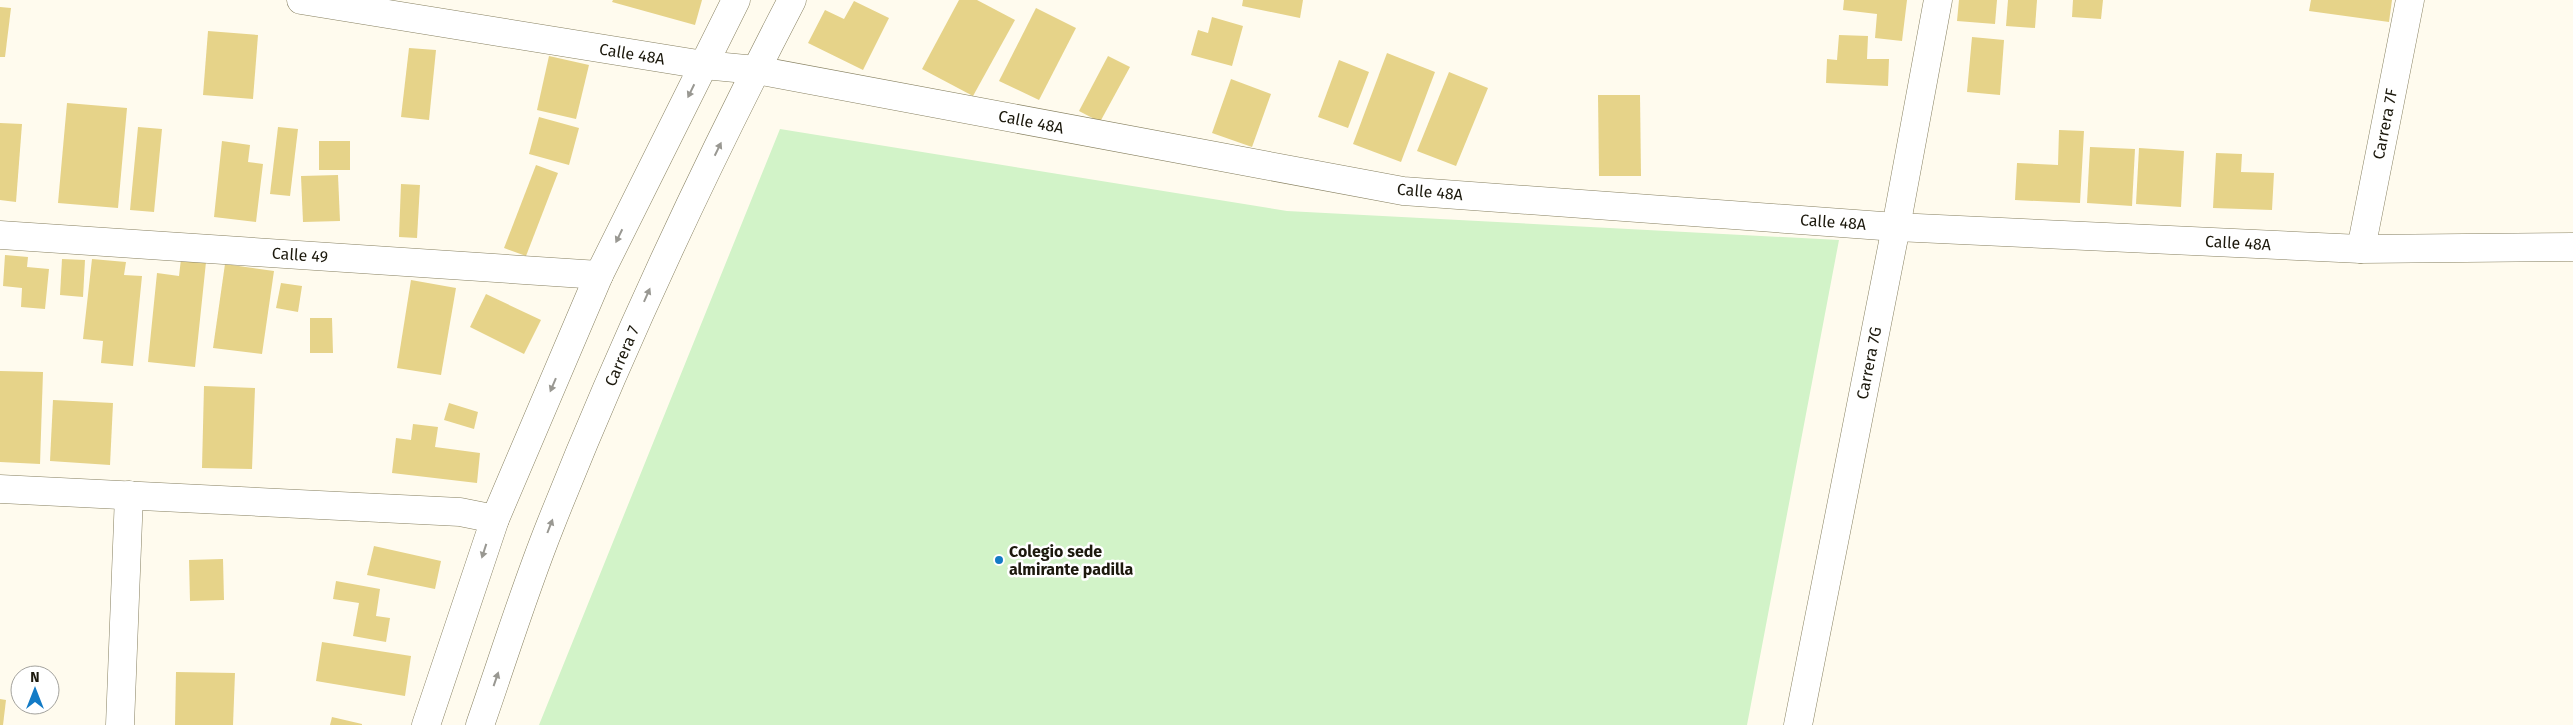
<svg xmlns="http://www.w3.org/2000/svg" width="2573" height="725" font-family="'Fira Sans',sans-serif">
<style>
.green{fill:#d2f3c8}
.building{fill:#e6d389}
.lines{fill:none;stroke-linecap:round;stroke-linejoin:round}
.street-casing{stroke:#878061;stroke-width:29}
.secondary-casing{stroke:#878061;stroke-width:29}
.street{stroke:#fff;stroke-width:28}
.secondary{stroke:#fff;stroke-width:28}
.oneway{fill:#999892}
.poi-dot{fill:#137bc6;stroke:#fff;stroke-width:2}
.labels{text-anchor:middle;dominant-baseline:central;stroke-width:5;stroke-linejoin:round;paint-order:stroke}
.street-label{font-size:16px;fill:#1c190d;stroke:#fff}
.poi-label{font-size:16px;font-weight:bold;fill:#1c190d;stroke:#fff;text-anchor:start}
</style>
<rect width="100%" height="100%" fill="#fffbee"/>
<polygon class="green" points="780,129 1287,211 1839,240 1747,725 539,725"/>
<g class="building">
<polygon points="613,0 702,0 695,25 612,2"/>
<polygon points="959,0 977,0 1015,20 973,96 922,69"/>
<polygon points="1243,0 1303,0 1300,18 1242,6"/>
<polygon points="1844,0 1907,0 1902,41 1875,38 1877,14 1843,10"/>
<polygon points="1959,0 1997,0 1995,24 1957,21"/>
<polygon points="2008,0 2037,0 2035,28 2006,26"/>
<polygon points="2073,0 2103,0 2101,19 2072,17"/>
<polygon points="2311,0 2392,0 2389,22 2309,11"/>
<polygon points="854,1 889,18 863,70 808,43 825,10 844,19"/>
<polygon points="0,7 11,8 5,57 0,57"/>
<polygon points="1036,8 1076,28 1039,100 999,81"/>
<polygon points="1212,17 1243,26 1232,66 1191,55 1198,30 1208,33"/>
<polygon points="208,31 258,35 253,99 203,95"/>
<polygon points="1839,35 1868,36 1867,59 1889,59 1888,86 1826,83 1827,59 1837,60"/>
<polygon points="1972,37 2004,40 2000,95 1967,92"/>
<polygon points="409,48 436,50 429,120 401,117"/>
<polygon points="1387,53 1435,72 1401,162 1353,144"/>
<polygon points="549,56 589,65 576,119 537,110"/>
<polygon points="1108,56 1130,67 1100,122 1079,111"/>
<polygon points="1339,60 1369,72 1348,128 1318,117"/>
<polygon points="1449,72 1488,88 1456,166 1417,151"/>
<polygon points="1231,79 1271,94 1252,147 1212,133"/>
<polygon points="1598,95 1640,95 1641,176 1599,176"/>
<polygon points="67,103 127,108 118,208 58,203"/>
<polygon points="539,117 579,128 569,165 529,154"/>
<polygon points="0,123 22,124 16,202 0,200"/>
<polygon points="138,127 162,129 154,212 130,210"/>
<polygon points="278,127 298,129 290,196 270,194"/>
<polygon points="2059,130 2084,131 2080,203 2015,200 2017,163 2058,165"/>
<polygon points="222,141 250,145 248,162 263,164 256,222 214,217"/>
<rect x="319" y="141" width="31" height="29"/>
<polygon points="2090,147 2135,149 2132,206 2087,203"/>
<polygon points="2139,148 2184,151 2181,207 2136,204"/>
<polygon points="2216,153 2242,154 2241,172 2274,173 2272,210 2213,208"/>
<polygon points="536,165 558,173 526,256 504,248"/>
<polygon points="338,175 340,221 303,222 301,176"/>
<polygon points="401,184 420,185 417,238 399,237"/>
<polygon points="5,255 28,257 27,267 49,269 45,309 21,307 22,288 3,286"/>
<polygon points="62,259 85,260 83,297 60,295"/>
<polygon points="92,259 126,262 124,275 142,276 133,366 101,363 103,341 83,339"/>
<polygon points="181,259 206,262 195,367 148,362 157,273 179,276"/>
<polygon points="225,264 274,271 262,354 213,348"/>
<polygon points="411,280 456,288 441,375 397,368"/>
<polygon points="281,283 302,286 298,312 276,308"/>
<polygon points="486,294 541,320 524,354 470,327"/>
<polygon points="310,318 332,318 333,353 310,353"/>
<polygon points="0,371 43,372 40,464 0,462"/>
<polygon points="204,386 255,388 252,469 202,468"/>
<polygon points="53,400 113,403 110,465 50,461"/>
<polygon points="449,403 478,412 474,429 444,420"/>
<polygon points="413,424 438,427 435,447 480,453 477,483 392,473 396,438 411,440"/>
<polygon points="374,546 441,561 435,589 367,575"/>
<polygon points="223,559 224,600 190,601 189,560"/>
<polygon points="336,581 380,589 376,616 390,618 386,642 353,636 359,603 333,599"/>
<polygon points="322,642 411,656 405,696 316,681"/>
<polygon points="176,672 235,673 233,725 175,725"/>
<polygon points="0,699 6,700 3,725 0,725"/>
<polygon points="332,717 362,724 362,725 330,725"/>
</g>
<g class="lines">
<defs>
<g id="street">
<polyline points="301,0 704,65 756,70 1403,191 1896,227 2361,249 2573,247"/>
<polyline points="0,235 599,275"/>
<polyline points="2361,249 2410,0"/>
<polyline points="0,489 460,512 495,519"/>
<polyline points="120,725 129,495"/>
<polyline points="1798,725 1896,227 1938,0"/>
</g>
<g id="secondary">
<polyline points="426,725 495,519 599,275 736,0"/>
<path d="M480,725C503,659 524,591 550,526C621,347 703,171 792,0"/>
</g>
</defs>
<use href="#street" class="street-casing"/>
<use href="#secondary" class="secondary-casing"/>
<use href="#street" class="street"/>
<use href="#secondary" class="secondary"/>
</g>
<defs><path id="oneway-solid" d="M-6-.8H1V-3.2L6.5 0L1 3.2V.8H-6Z" transform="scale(1.25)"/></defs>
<g class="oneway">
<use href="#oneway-solid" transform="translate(691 91) rotate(116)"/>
<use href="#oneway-solid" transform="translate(718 149) rotate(-64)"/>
<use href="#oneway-solid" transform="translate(619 236) rotate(116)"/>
<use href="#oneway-solid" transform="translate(647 295) rotate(-66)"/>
<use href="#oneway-solid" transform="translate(553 385) rotate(113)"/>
<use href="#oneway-solid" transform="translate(550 526) rotate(-69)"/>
<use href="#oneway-solid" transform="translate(484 551) rotate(108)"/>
<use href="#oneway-solid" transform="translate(496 679) rotate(-71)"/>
</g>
<circle class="poi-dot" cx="999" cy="560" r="5"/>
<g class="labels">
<g class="street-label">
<text transform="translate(632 54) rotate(9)">Calle 48A</text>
<text transform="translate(1031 122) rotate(11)">Calle 48A</text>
<text transform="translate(2385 124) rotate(-79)">Carrera 7F</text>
<text transform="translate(1430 192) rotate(5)">Calle 48A</text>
<text transform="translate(1833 222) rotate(4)">Calle 48A</text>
<text transform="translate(2238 243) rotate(3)">Calle 48A</text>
<text transform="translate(300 255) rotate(4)">Calle 49</text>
<text transform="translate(622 356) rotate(-67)">Carrera 7</text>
<text transform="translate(1869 363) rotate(-79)">Carrera 7G</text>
</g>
<g class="poi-label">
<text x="1009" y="551">Colegio sede<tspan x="1009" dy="18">almirante padilla</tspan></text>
</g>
</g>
<g transform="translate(35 690)"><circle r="24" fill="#ffffff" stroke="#a4a39e"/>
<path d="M0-4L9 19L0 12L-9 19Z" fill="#137bc6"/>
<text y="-8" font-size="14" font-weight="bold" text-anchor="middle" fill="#1c190d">N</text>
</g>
</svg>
